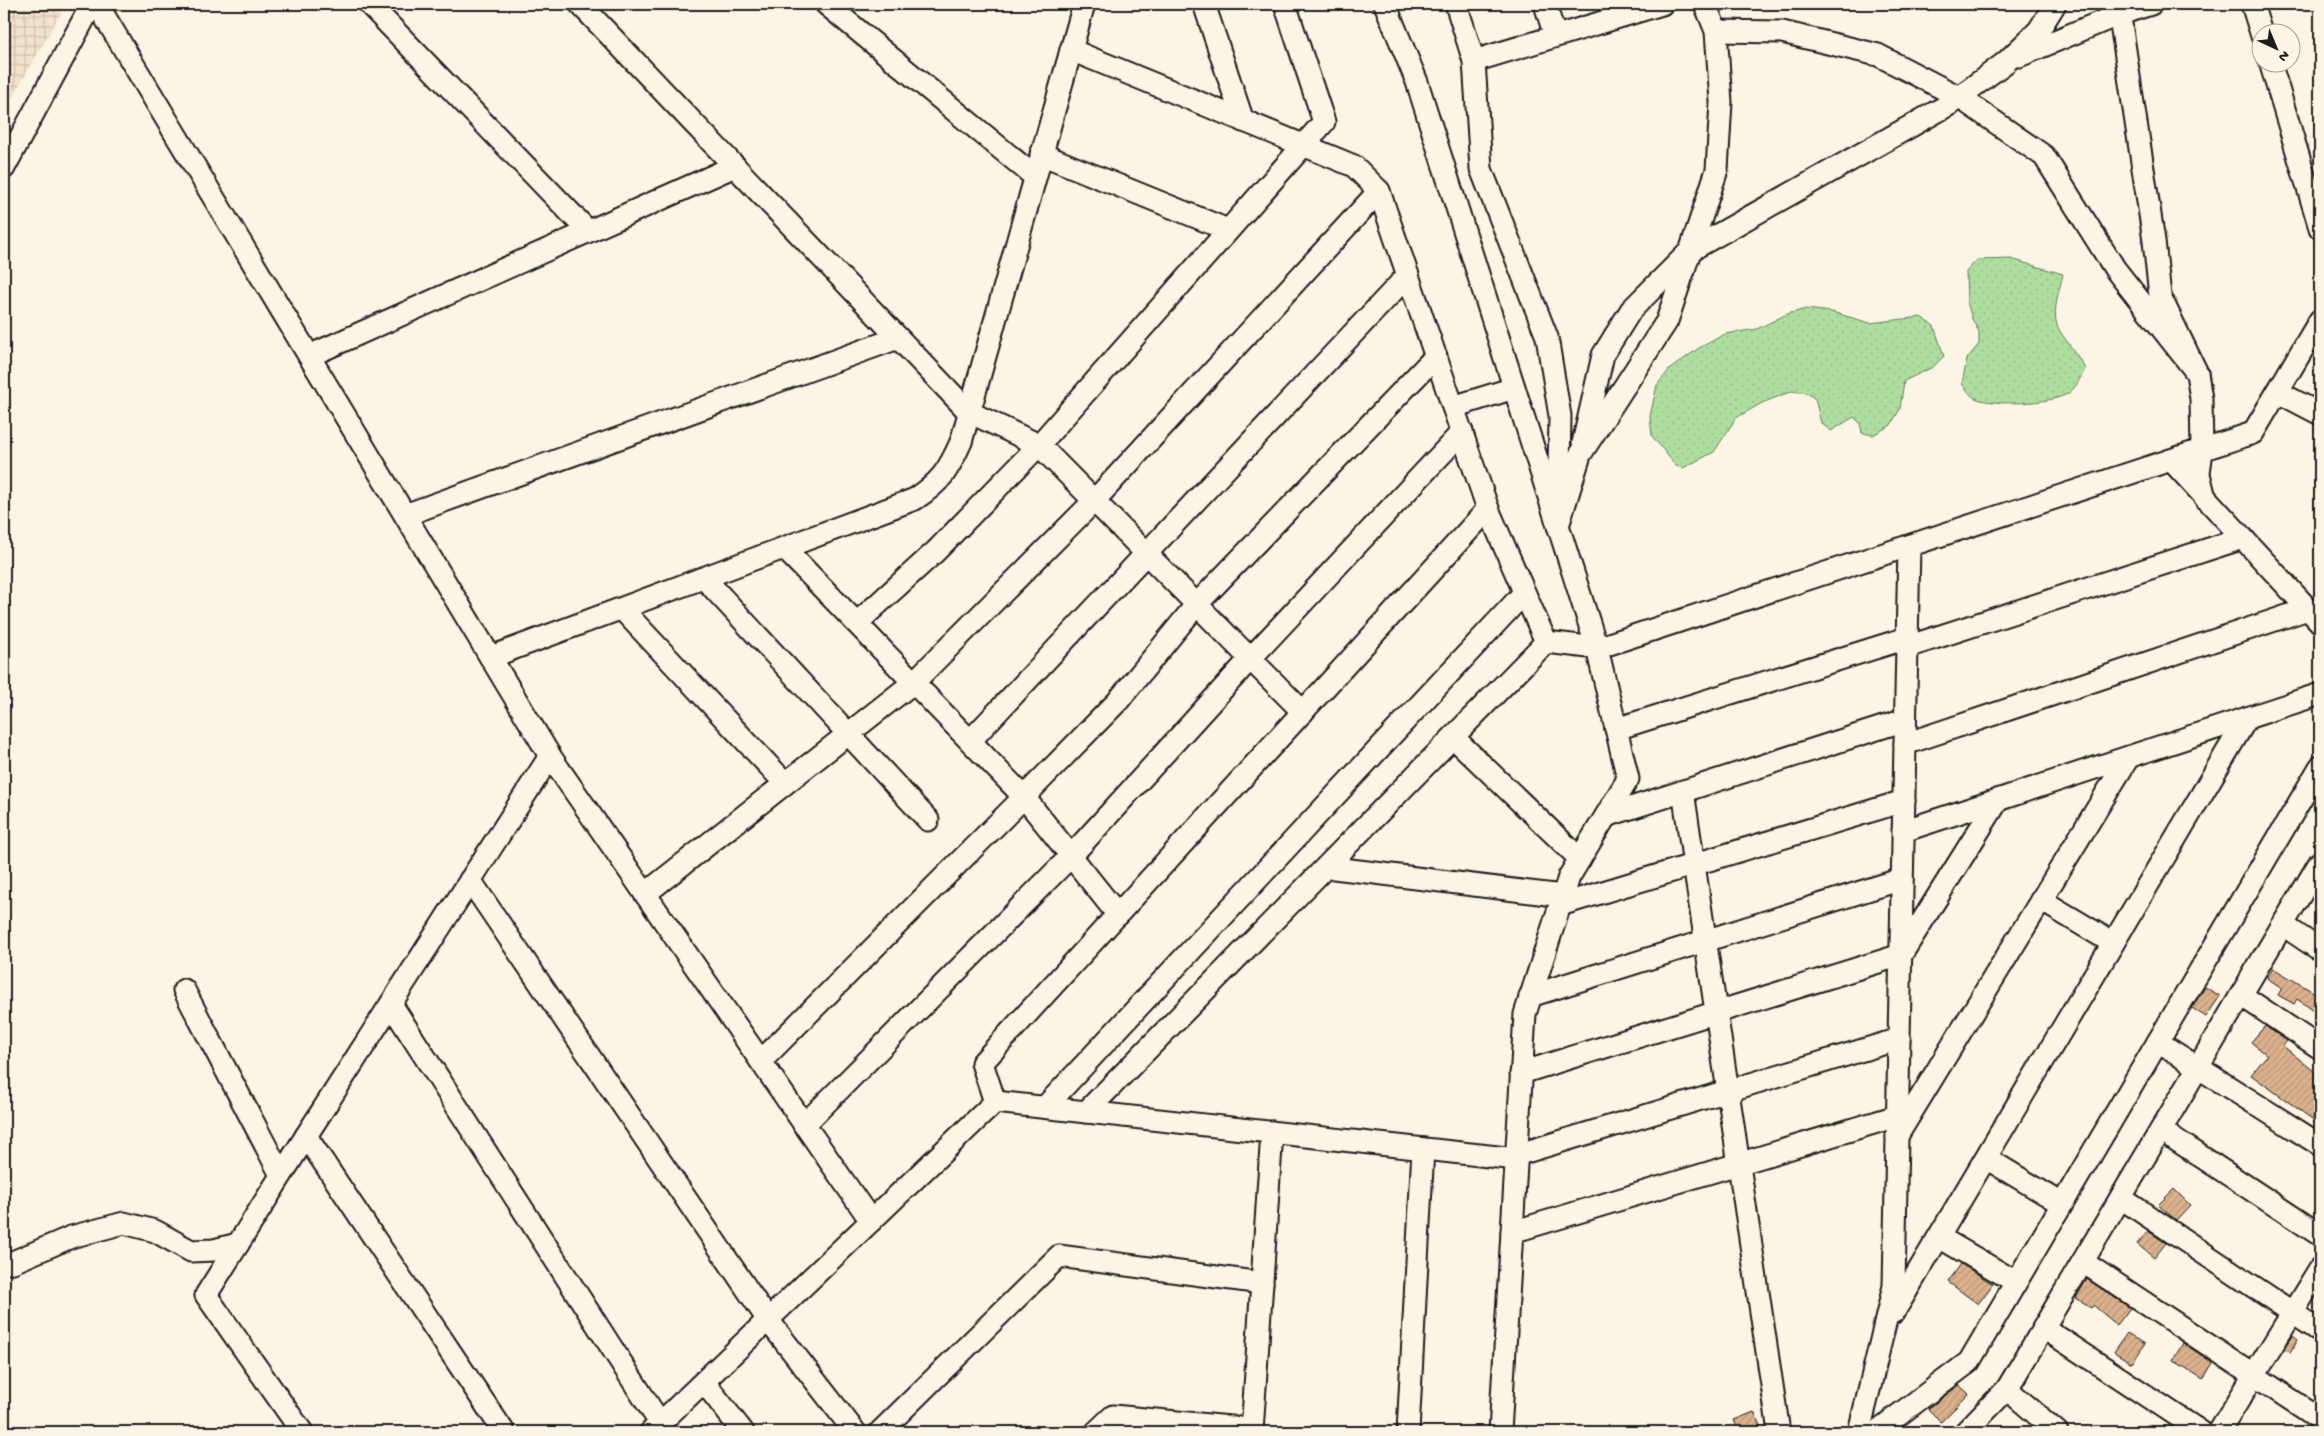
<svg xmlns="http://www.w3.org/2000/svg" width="2324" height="1436" font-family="'Gochi Hand',sans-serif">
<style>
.industrial{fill:url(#industrial-grid)}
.grass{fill:url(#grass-dots);stroke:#647d5e}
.building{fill:url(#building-hatch);stroke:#1c1c1c}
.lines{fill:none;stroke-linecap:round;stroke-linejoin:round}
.minor-casing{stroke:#1c1c1c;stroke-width:25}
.minor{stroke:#fcf5e5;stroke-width:21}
</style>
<defs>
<pattern id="industrial-grid" width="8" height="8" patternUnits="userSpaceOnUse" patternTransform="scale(1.25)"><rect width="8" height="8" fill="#f2e1cb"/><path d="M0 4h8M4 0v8" fill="none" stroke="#cfc0ae"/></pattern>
<pattern id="grass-dots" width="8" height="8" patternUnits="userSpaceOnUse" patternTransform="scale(1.25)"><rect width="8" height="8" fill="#adde9f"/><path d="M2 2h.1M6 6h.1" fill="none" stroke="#94be88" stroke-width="1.8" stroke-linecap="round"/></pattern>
<pattern id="building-hatch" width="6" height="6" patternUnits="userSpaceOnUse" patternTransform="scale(1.25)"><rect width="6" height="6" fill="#dcb18d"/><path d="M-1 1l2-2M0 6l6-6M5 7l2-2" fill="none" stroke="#bc9879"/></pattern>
</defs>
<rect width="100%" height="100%" fill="#fcf5e5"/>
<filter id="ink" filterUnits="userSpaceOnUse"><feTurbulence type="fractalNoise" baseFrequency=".02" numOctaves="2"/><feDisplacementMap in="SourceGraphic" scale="10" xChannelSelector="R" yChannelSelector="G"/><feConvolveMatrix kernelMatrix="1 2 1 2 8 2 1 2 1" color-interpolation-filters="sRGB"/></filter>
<g filter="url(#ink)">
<polygon class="industrial" points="4,4 66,4 4,112"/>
<g class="grass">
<path d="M2011,259L2063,274C2060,288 2052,310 2057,325C2061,336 2078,354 2085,369C2080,378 2076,389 2067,394C2051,404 1992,406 1975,398C1970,395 1965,388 1962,383L1967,359L1979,344V332L1972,319L1967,302L1966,272L1977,260Z"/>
<polygon points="1806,309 1832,312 1870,323 1921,317 1934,326 1944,356 1933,367 1904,381 1900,409 1891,425 1873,435 1862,433 1860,423 1854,417 1831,431 1821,423 1815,399 1807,393 1792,391 1762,403 1736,418 1714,452 1683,468 1676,466 1652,436 1650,416 1657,385 1670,369 1699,348 1725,334 1757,329 1787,314"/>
</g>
<g class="building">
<polygon points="2273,968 2320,996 2320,1015 2297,999 2294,1004 2278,995 2282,988 2267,978"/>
<polygon points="2205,987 2220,996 2206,1017 2192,1008"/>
<polygon points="2265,1026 2287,1041 2283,1046 2320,1076 2320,1108 2312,1119 2251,1075 2267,1055 2251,1042"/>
<polygon points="2174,1189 2190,1205 2176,1220 2158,1205"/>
<polygon points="2148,1231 2166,1243 2154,1258 2137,1244"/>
<polygon points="1961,1264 1993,1284 1978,1304 1948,1282"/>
<polygon points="2087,1279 2130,1308 2117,1325 2093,1305 2091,1307 2076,1298"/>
<polygon points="2127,1333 2145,1344 2132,1363 2114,1352"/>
<polygon points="2293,1336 2298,1340 2291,1352 2285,1348"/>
<polygon points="2183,1343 2213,1363 2203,1379 2173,1360"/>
<polygon points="1959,1385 1969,1394 1941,1422 1928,1409"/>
<polygon points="1754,1412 1761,1428 1752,1432 1739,1432 1734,1420"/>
</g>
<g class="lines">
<defs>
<g id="minor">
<polyline points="97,4 550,756 871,1221"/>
<polyline points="369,4 588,231"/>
<polyline points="580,4 969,412 1039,445 1303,712"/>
<polyline points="826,4 1035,177"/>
<polyline points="1204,4 1243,121"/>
<polyline points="1385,4 1417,82 1597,648 1628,779 1569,877 1525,1014 1500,1432"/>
<polyline points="1456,4 1474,61 1481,169 1547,337 1560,416 1558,526 1580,455 1667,321 1717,170 1721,102 1716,31 1705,4"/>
<polyline points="1545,4 1555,36"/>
<polyline points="2118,4 2154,241 2160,296 2197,373 2201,399 2202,450 2199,474 2205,498"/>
<polyline points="2252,4 2262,36"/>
<polyline points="1716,31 1782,32 1878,55 1959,97 2044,156 2115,269 2197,373"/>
<polyline points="1071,50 1354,166 1379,191 1488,509 1546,642"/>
<polyline points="2019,56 2120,14 2151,4"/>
<polyline points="1474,61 1662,4"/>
<polyline points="2270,62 2320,228"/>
<polyline points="1041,154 1228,230"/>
<polyline points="4,168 92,4"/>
<polyline points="309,356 735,166"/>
<polyline points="2278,392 2320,414"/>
<polyline points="1453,407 1514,388"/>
<polyline points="1583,443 1603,355 1631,310 1691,250 1950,104 2006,62 2039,30 2055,4"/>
<polyline points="2171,460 2320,622"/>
<polyline points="405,515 898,338"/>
<polyline points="784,548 1024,797 1118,915"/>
<polyline points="704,578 928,820"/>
<polyline points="622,609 785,783"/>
<polyline points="857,623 936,551 1039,445 1324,122 1285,4"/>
<polyline points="1907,647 2243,538"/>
<path d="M491,657L915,499C941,482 948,471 961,442L1084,4"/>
<polyline points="1616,729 1907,638"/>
<polyline points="1453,737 1580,859"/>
<polyline points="970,741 1408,275"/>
<polyline points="1905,744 2308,609"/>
<polyline points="1683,791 1779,1432"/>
<polyline points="1606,816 1905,720"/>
<polyline points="1903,831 2320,694"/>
<polyline points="1326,867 1563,896"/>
<polyline points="470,880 768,1320 855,1432"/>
<polyline points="645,894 914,682 1094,501 1379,191"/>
<polyline points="2041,900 2113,943"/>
<polyline points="1560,905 1904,801"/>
<polyline points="2283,925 2320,950"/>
<polyline points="184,990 281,1175"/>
<polyline points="2241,995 2320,1048"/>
<polyline points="1530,996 1902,879"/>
<polyline points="391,1004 660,1423"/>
<polyline points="2158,1042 2320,1145"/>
<polyline points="761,1061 1024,797 1118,701 1197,604 1436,356"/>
<polyline points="1521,1073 1901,955 1998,800"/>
<polyline points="995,1102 982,1063 1488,509"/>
<polyline points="1045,1107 1524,593"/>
<polyline points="1086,1112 1546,642 1597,648 2253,433 2320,320"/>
<polyline points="804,1125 1071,856 1250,659 1462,432"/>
<polyline points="2161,1130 2320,1235"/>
<polyline points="306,1136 504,1432"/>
<polyline points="1897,1136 2128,758"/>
<polyline points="1516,1155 1899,1039"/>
<polyline points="1986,1158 2062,1204"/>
<polyline points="2121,1198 2320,1331"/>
<polyline points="1512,1232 1897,1116"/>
<polyline points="1939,1237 2016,1282"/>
<polyline points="2083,1262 2320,1419"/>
<polyline points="4,1263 13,1262 71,1237 124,1223 155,1231 191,1251 214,1250 238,1244"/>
<polyline points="1894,1312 2247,718"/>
<polyline points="2044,1328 2201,1432"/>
<polyline points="704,1382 743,1432"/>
<polyline points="2007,1389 2057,1432"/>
<polyline points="302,1432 206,1295 306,1136 550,756"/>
<polyline points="651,1432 995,1102 1516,1159"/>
<polyline points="880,1432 1059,1256 1262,1283"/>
<polyline points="1096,1432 1113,1416 1252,1429"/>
<polyline points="1252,1432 1272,1132"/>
<polyline points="1408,1432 1423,1149"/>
<polyline points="1859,1432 1894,1286 1909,546"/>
<polyline points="1876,1432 1969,1362 2320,767"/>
<polyline points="1965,1432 2007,1389 2320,862"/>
<polyline points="2219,1432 2320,1268"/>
</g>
</defs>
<use href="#minor" class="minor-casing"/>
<use href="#minor" class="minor"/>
</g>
</g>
<rect width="2324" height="1436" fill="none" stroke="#fcf5e5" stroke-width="20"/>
<rect x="10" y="10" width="2304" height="1416" fill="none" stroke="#1c1c1c" stroke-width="2" filter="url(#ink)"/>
<g transform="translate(2276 48) rotate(136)"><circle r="24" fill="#fcf5e5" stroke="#a29e95"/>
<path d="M0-4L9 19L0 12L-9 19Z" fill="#1c1c1c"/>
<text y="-8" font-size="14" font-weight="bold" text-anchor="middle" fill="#1c1c1c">N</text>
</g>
</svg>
